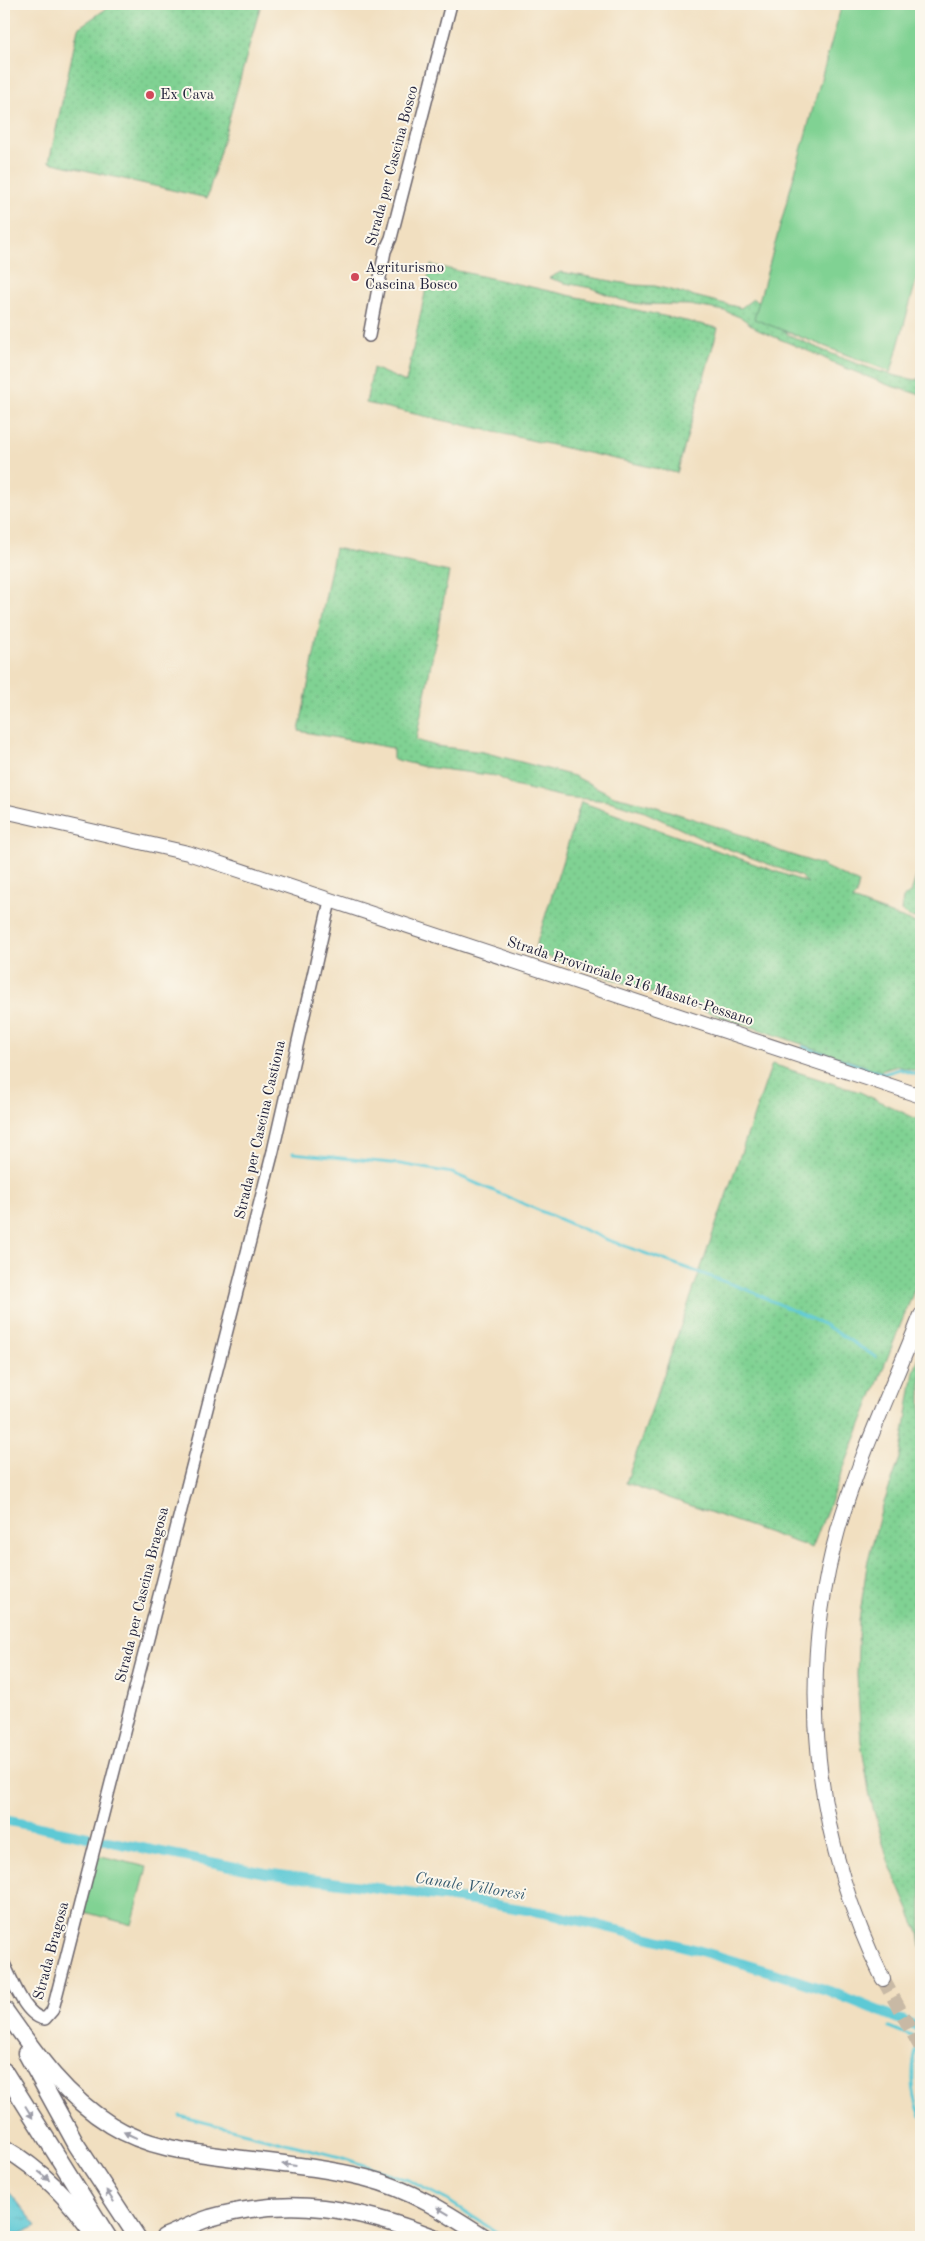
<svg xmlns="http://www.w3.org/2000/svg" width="925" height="2241" font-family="'Old Standard TT',serif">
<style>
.grass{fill:url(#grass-dots);stroke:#517a67}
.garden{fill:#80d293;stroke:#517a67}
.water{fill:url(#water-ripples);stroke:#407688}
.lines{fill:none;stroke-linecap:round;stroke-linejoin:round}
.stream{stroke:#5dc9d5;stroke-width:3}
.canal{stroke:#5dc9d5;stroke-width:10}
.major-tunnel{stroke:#c8b9a5;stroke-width:14;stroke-dasharray:14 7;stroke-linecap:butt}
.minor-casing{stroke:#6a646a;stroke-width:14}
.major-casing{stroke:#6a646a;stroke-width:16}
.highway-casing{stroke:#6a646a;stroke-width:19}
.minor{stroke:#fff;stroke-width:11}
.major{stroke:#fff;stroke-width:14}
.highway{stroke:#fff;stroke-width:16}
.oneway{fill:#9c9ca7}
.poi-dot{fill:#d1495b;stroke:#fbf7ec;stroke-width:2}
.labels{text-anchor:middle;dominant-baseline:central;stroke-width:4;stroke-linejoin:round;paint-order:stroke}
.poi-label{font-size:15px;fill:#22223b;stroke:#fbf7ec;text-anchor:start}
.street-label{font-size:15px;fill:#22223b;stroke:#fbf7ec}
.water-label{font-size:16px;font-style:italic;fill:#375c71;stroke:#fbf7ec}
</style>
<defs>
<pattern id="grass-dots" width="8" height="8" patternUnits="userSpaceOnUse" patternTransform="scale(1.25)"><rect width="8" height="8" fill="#80d293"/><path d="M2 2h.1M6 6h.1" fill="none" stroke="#6eb480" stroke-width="1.8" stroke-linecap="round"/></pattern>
<pattern id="water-ripples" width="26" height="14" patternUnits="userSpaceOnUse" patternTransform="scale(1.25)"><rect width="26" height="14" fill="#5dc9d5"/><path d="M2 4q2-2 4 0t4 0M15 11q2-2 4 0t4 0" fill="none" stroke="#51acb8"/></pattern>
</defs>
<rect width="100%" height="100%" fill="#fbf7ec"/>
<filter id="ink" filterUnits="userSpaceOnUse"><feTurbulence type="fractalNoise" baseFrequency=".02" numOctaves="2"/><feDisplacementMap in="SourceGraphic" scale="10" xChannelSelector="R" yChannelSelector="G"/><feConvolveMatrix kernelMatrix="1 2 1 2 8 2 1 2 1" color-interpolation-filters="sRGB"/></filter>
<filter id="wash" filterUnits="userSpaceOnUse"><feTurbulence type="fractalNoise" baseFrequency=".0096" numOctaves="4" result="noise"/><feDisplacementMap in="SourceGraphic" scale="20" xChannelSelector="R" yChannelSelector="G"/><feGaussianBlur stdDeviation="1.12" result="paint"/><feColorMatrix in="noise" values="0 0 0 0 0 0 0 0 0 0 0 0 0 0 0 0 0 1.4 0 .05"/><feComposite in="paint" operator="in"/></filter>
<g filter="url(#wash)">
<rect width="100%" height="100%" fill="#f1dfc0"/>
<g class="grass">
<polygon points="107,4 261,4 207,198 49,162 78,28 106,9"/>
<polygon points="431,265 718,328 677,473 366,403 373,368 406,382"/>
<path d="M561,272L634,285L655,286L741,308L753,299C773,309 779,314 787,334C823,351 879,375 917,380L921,375V395L888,385L838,365L820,356L758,330L742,318L725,311L689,305L640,304L621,300L591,288L565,283L549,278Z"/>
<polygon points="335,548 449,572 416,740 436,746 483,752 574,776 614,796 648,804 742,835 782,852 819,864 859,883 856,896 852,900 921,925 921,1072 897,1066 880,1071 534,952 581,802 808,883 800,876 702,839 645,812 609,801 564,797 514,786 497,776 425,767 393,759 393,748 299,731"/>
<polygon points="921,862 921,916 912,918 901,911 903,898 911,892"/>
<polygon points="772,1064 860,1092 921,1121 921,1273 812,1548 626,1483"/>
<polygon points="921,1353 921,1948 919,1933 888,1861 870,1797 861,1742 857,1675 859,1620 867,1565 881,1511 900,1458 914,1371"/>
</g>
<g class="garden">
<polygon points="842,4 921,4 921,263 891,372 754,319"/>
<polygon points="97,1855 147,1867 132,1925 81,1911"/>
</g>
<polygon class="water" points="4,2190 11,2194 37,2226 17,2235 4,2237"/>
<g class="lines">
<g class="stream">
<polyline points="803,1047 883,1074 900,1069 921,1076"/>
<polyline points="293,1153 400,1164 452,1173 608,1240 748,1290 825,1325 876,1357"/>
<polyline points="889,2027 921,2040"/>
<path d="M919,2039C911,2064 910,2092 921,2116"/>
<polyline points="180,2116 340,2157 408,2180 447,2200 504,2237"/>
</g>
<polyline class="canal" points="4,1820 265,1873 474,1901 544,1913 598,1925 694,1949 774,1973 829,1991 921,2028"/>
</g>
</g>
<g filter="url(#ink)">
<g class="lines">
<polyline class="major-tunnel" points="883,1979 921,2048"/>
<defs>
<g id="minor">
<polyline points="369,336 385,251 391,238 451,4"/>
<path d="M4,1964C13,1981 25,2017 45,2019L52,2011L54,2005L273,1151L330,901"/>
</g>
<g id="major">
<polyline points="4,811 188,853 921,1096"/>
<path d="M883,1979C814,1840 796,1680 838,1530C859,1457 893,1386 921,1315"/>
</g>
<g id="highway">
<path d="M4,2009C35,2053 64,2096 111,2125C146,2147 187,2152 227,2157C273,2163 321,2167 366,2178C410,2189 447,2213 484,2237"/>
<polyline points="26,2053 76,2144 137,2237"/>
<polyline points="4,2071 108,2237"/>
<path d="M4,2148C42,2170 71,2200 95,2237"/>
<path d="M164,2237C179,2231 194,2223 210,2218C290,2195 357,2208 433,2237"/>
</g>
</defs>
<use href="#minor" class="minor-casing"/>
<use href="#major" class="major-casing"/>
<use href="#highway" class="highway-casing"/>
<use href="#minor" class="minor"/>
<use href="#major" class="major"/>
<use href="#highway" class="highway"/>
</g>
<defs><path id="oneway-solid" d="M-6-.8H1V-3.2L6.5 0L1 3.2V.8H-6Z" transform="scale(1.25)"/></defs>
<g class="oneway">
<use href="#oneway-solid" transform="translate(29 2112) rotate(59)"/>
<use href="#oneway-solid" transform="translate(130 2135) rotate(-155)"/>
<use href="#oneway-solid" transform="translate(289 2165) rotate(-173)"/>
<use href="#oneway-solid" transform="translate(44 2176) rotate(40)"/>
<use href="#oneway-solid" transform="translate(110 2196) rotate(-123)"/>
<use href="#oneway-solid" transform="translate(443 2211) rotate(-149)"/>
</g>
</g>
<g class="poi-dot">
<circle cx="150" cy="95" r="5"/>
<circle cx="355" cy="277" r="5"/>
</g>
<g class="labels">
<g class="poi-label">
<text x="160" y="95">Ex Cava</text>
<text x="365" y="268">Agriturismo<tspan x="365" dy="17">Cascina Bosco</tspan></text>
</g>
<g class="street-label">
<text transform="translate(393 166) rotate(-75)">Strada per Cascina Bosco</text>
<text transform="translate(630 982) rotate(18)">Strada Provinciale 216 Masate-Pessano</text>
<text transform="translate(261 1130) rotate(-77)">Strada per Cascina Castiona</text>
<text transform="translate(143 1595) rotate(-76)">Strada per Cascina Bragosa</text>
<text transform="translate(52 1951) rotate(-75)">Strada Bragosa</text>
</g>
<g class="water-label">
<text transform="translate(470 1887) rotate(9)">Canale Villoresi</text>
</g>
</g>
<rect width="925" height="2241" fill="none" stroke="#fbf7ec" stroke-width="20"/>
</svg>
